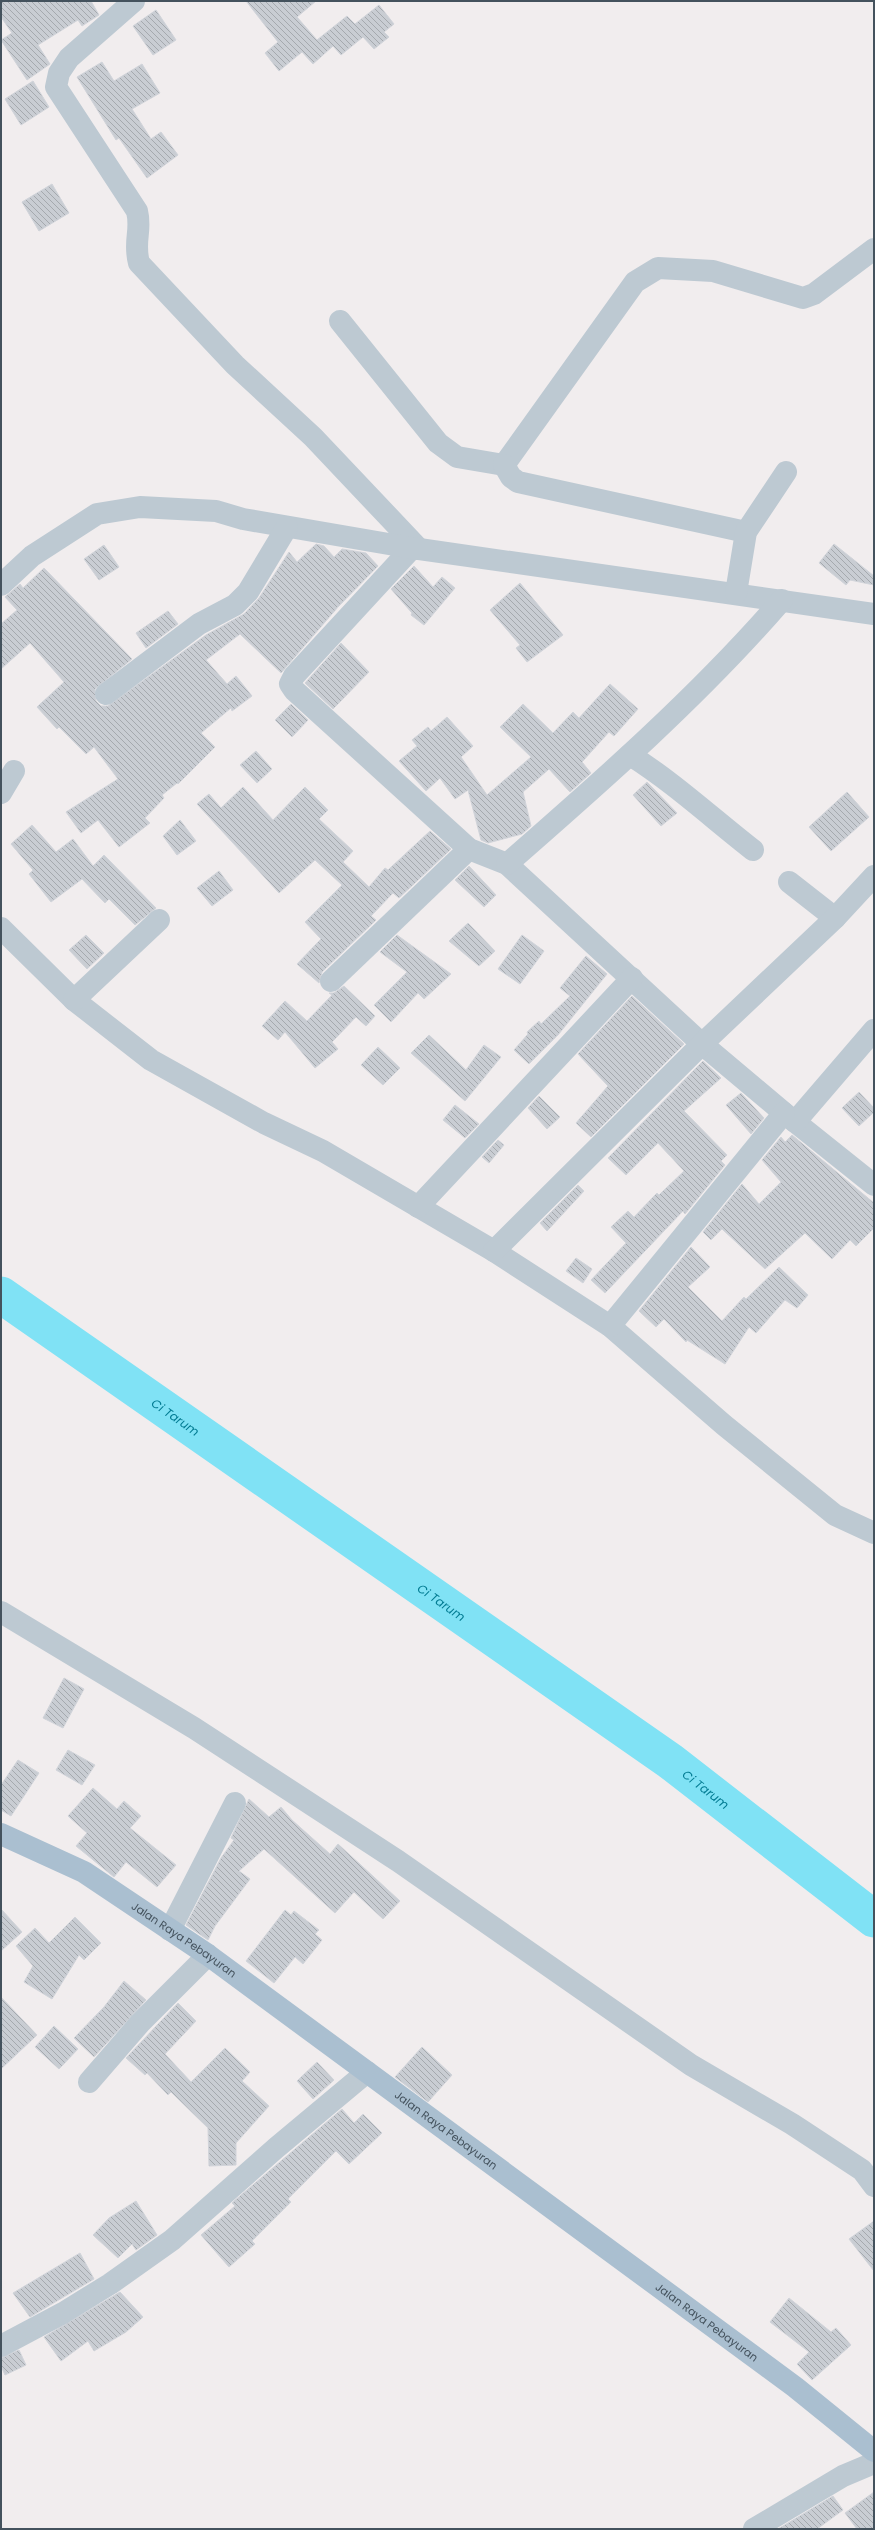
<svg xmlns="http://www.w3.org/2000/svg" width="875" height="2530" font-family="Poppins,sans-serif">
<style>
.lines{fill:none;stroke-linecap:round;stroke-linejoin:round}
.river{stroke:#80e2f5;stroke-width:37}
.building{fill:url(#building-back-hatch);stroke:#d1d4da}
.minor{stroke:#bdc9d2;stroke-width:22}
.major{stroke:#aabfd0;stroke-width:22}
.labels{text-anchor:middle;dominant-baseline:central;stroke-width:3;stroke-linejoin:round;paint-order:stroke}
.street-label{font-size:11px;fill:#44525d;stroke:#fff}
.water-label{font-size:12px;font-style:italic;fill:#037c93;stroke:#fff}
</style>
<defs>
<pattern id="building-back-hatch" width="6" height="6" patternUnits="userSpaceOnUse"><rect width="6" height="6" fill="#c9cdd3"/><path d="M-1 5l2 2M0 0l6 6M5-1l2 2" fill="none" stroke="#a5a9ae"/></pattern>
</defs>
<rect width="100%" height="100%" fill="#f1edee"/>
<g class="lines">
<path class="river" id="s1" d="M1,1295L670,1761L874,1919"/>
</g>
<g class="building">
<polygon points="1,1 91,1 99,15 82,26 78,20 38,45 50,64 27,80 1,40 12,33 1,17"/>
<polygon points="246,1 316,1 297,17 317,40 347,16 355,24 379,5 394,24 384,32 389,37 374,49 363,37 341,55 333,46 313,64 302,52 279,71 265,53 278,42"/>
<polygon points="156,10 176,40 153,55 133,26"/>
<polygon points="102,62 114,81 142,64 160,93 132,109 151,139 161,132 178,155 147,178 119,138 116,140 77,77"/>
<polygon points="33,81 49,107 21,125 5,99"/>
<polygon points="52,184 69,213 39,231 22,202"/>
<polygon points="316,544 324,546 334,557 342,549 366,553 378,566 338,607 281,673 240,634 206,660 227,684 236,676 252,696 232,711 231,708 201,733 215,747 178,784 177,783 162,795 164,798 145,818 150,823 119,847 98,820 81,833 66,812 118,779 94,747 86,754 59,727 57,729 37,707 64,682 30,643 1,669 1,624 17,610 5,597 20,584 23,588 44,568 132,659 95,689 96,701 101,706 108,706 206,635 244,614 259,598 289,552 297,562"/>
<polygon points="834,544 874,576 874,585 850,580 846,585 819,563"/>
<polygon points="104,545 119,567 99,580 84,559"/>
<polygon points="414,566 433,587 442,577 455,588 424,625 411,615 412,613 391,589"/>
<polygon points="520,583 563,635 527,662 516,648 520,645 490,610"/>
<polygon points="168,611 178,624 146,648 136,633"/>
<polygon points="341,643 369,672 333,709 305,683"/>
<polygon points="610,684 638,709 614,736 609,732 582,762 591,773 570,792 549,769 523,792 531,826 522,834 488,843 481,840 468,790 455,799 440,778 426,791 399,761 417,746 412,740 428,727 431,731 447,717 473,746 461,757 487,795 531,757 500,727 523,704 553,733 573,712 579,718"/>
<polygon points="291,704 308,720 292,737 275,720"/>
<polygon points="256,751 272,769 257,783 240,765"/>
<polygon points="647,782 677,813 661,826 633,795"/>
<polygon points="243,787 273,820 305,787 328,810 319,819 353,851 343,862 369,887 385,868 388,870 430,831 451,849 399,898 393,893 371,916 376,920 322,972 319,983 297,964 321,939 305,922 342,885 315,860 279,893 197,804 209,794 221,808"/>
<polygon points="847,792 869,817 831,851 809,827"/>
<polygon points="180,820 196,841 177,855 163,836"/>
<polygon points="32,825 56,852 73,839 93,866 104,855 156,908 135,925 109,899 105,903 82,879 51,902 29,874 33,870 11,844"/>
<polygon points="469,866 496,895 484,907 455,880"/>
<polygon points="219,871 233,890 212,906 197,888"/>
<polygon points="468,923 495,951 479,966 449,941"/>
<polygon points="86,935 104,953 87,969 69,950"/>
<polygon points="397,935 451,974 424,999 418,993 391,1022 374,1005 407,972 380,952"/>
<polygon points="522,935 544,951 520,984 498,969"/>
<polygon points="586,956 607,974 558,1035 529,1064 514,1050 528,1034 527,1032 539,1021 541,1024 570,996 560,988"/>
<polygon points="344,986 375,1016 366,1026 356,1017 332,1042 338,1049 315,1068 285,1032 278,1040 262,1026 285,1001 307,1021 332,995 329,993 334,993"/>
<polygon points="632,996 684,1044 591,1137 576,1123 608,1086 578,1054"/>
<polygon points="429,1035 466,1070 484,1045 501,1057 465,1101 411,1053"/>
<polygon points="378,1047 400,1068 383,1085 361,1065"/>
<polygon points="703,1061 721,1078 684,1111 727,1155 721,1161 725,1165 685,1214 683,1211 605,1293 591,1280 626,1243 611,1227 628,1211 634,1217 657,1193 659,1195 684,1171 658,1143 626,1175 608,1158"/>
<polygon points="859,1092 874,1108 874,1112 859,1126 842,1108"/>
<polygon points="741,1093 764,1118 751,1134 726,1105"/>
<polygon points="539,1096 560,1117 547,1129 528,1108"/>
<polygon points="455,1105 479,1124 465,1138 443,1120"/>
<polygon points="792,1135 874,1203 874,1228 856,1246 850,1240 832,1259 805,1233 765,1269 722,1229 711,1240 703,1232 742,1184 759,1204 781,1182 762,1160 781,1137 785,1142"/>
<polygon points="498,1140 504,1145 489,1163 482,1157"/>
<polygon points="578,1185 584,1191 547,1231 540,1223"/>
<polygon points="691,1247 710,1267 688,1287 722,1321 744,1297 746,1299 779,1267 808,1295 797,1308 785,1300 756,1333 749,1327 725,1364 687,1340 686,1342 664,1319 656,1327 639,1311"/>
<polygon points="576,1258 592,1269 583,1283 566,1271"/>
<polygon points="64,1678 84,1689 63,1728 43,1718"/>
<polygon points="68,1750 95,1765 82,1785 56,1770"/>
<polygon points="18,1760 39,1773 11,1816 1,1810 1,1785"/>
<polygon points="93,1788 117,1809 124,1801 141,1816 130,1828 176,1865 157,1887 126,1862 114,1877 76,1846 87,1833 68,1816"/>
<polygon points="249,1799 269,1817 281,1807 292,1820 330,1854 338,1844 400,1901 383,1919 354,1892 335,1913 264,1849 239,1871 250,1879 215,1926 208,1940 186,1925 221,1858 234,1840 231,1838"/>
<polygon points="1,1909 22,1932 1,1951"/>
<polygon points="285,1910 291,1915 294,1911 319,1930 315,1934 322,1940 303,1964 295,1957 274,1983 246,1961"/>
<polygon points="75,1917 101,1943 84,1960 79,1955 52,1999 24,1982 33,1966 16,1946 35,1928 49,1943"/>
<polygon points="124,1981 146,2000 94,2057 74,2038 104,2007"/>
<polygon points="1,1997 37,2035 1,2069"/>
<polygon points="178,2003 196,2021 165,2054 191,2082 225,2048 250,2072 242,2081 269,2106 236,2143 236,2165 209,2166 208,2128 171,2092 168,2095 147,2073 145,2075 126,2058"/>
<polygon points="54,2026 78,2049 59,2069 35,2047"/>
<polygon points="422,2047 452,2075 428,2102 395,2077"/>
<polygon points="317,2062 334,2080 313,2099 297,2081"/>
<polygon points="342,2109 354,2123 363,2114 382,2133 349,2164 336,2151 288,2199 291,2202 252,2241 255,2244 229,2267 201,2235 235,2206 232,2203 234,2201"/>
<polygon points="136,2201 157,2235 136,2250 132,2244 118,2258 93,2235 109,2218"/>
<polygon points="874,2221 874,2271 849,2239"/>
<polygon points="80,2253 94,2279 30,2317 13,2293"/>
<polygon points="120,2292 143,2317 126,2332 94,2351 88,2341 61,2361 44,2337"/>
<polygon points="789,2298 831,2332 836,2328 851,2345 812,2380 797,2364 809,2352 770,2322"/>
<polygon points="19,2350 26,2365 5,2375 1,2366 1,2358"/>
<polygon points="874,2492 874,2529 857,2529 845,2513"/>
<polygon points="833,2496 843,2510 817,2529 778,2529"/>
</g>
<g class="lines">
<g class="minor">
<path d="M134,1L69,58L59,73L56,87L137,211C142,231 133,241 139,263L235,365L313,437L419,549"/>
<polyline points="340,321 438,443 457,457 504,465"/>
<polyline points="504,465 635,282 658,268 713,271 803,298 814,294 874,249"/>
<polyline points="504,465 511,477 518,482 746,532"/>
<polyline points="412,548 294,676 290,684 294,690 469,849 507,864 702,1044 784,1113 874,1185"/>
<polyline points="1,585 32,556 97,514 140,507 216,511 243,519 412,548 874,614"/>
<polyline points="736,593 746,532 786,472"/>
<polyline points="106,694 199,624 235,605 248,592 287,527"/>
<path d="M630,755C673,782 712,818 753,850"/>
<polyline points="1,793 14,771"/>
<path d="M507,864C602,781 699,696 782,600"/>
<polyline points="789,882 835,918"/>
<polyline points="1,928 74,1000 151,1060 264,1123 323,1151 494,1251 610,1326 724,1425 835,1515 874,1533"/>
<polyline points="331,981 469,849"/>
<polyline points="74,1000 159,920"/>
<polyline points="795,1122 874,1030"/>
<polyline points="418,1207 632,978"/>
<polyline points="494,1251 702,1044 835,918 874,876"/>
<polyline points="610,1326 784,1113"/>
<polyline points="1,1612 194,1728 398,1861 691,2065 792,2124 862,2170 874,2186"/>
<polyline points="170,1930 235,1803"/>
<polyline points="89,2082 140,2023 208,1955"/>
<polyline points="1,2346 63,2313 110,2284 172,2240 276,2148 367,2072"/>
<polyline points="754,2529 843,2476 874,2463"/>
</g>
<path class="major" id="s2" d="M1,1834L84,1872L208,1955L795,2387L874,2451"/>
</g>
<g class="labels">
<g class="street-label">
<text stroke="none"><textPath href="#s2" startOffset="212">Jalan Raya Pebayuran</textPath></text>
<text stroke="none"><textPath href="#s2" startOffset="536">Jalan Raya Pebayuran</textPath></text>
<text stroke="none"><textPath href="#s2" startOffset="860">Jalan Raya Pebayuran</textPath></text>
</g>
<g class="water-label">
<text stroke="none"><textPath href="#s1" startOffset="213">Ci Tarum</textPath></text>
<text stroke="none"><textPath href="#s1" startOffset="537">Ci Tarum</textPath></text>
<text stroke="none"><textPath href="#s1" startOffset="861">Ci Tarum</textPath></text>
</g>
</g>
<rect width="875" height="2530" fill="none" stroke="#44525d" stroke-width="4"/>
</svg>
